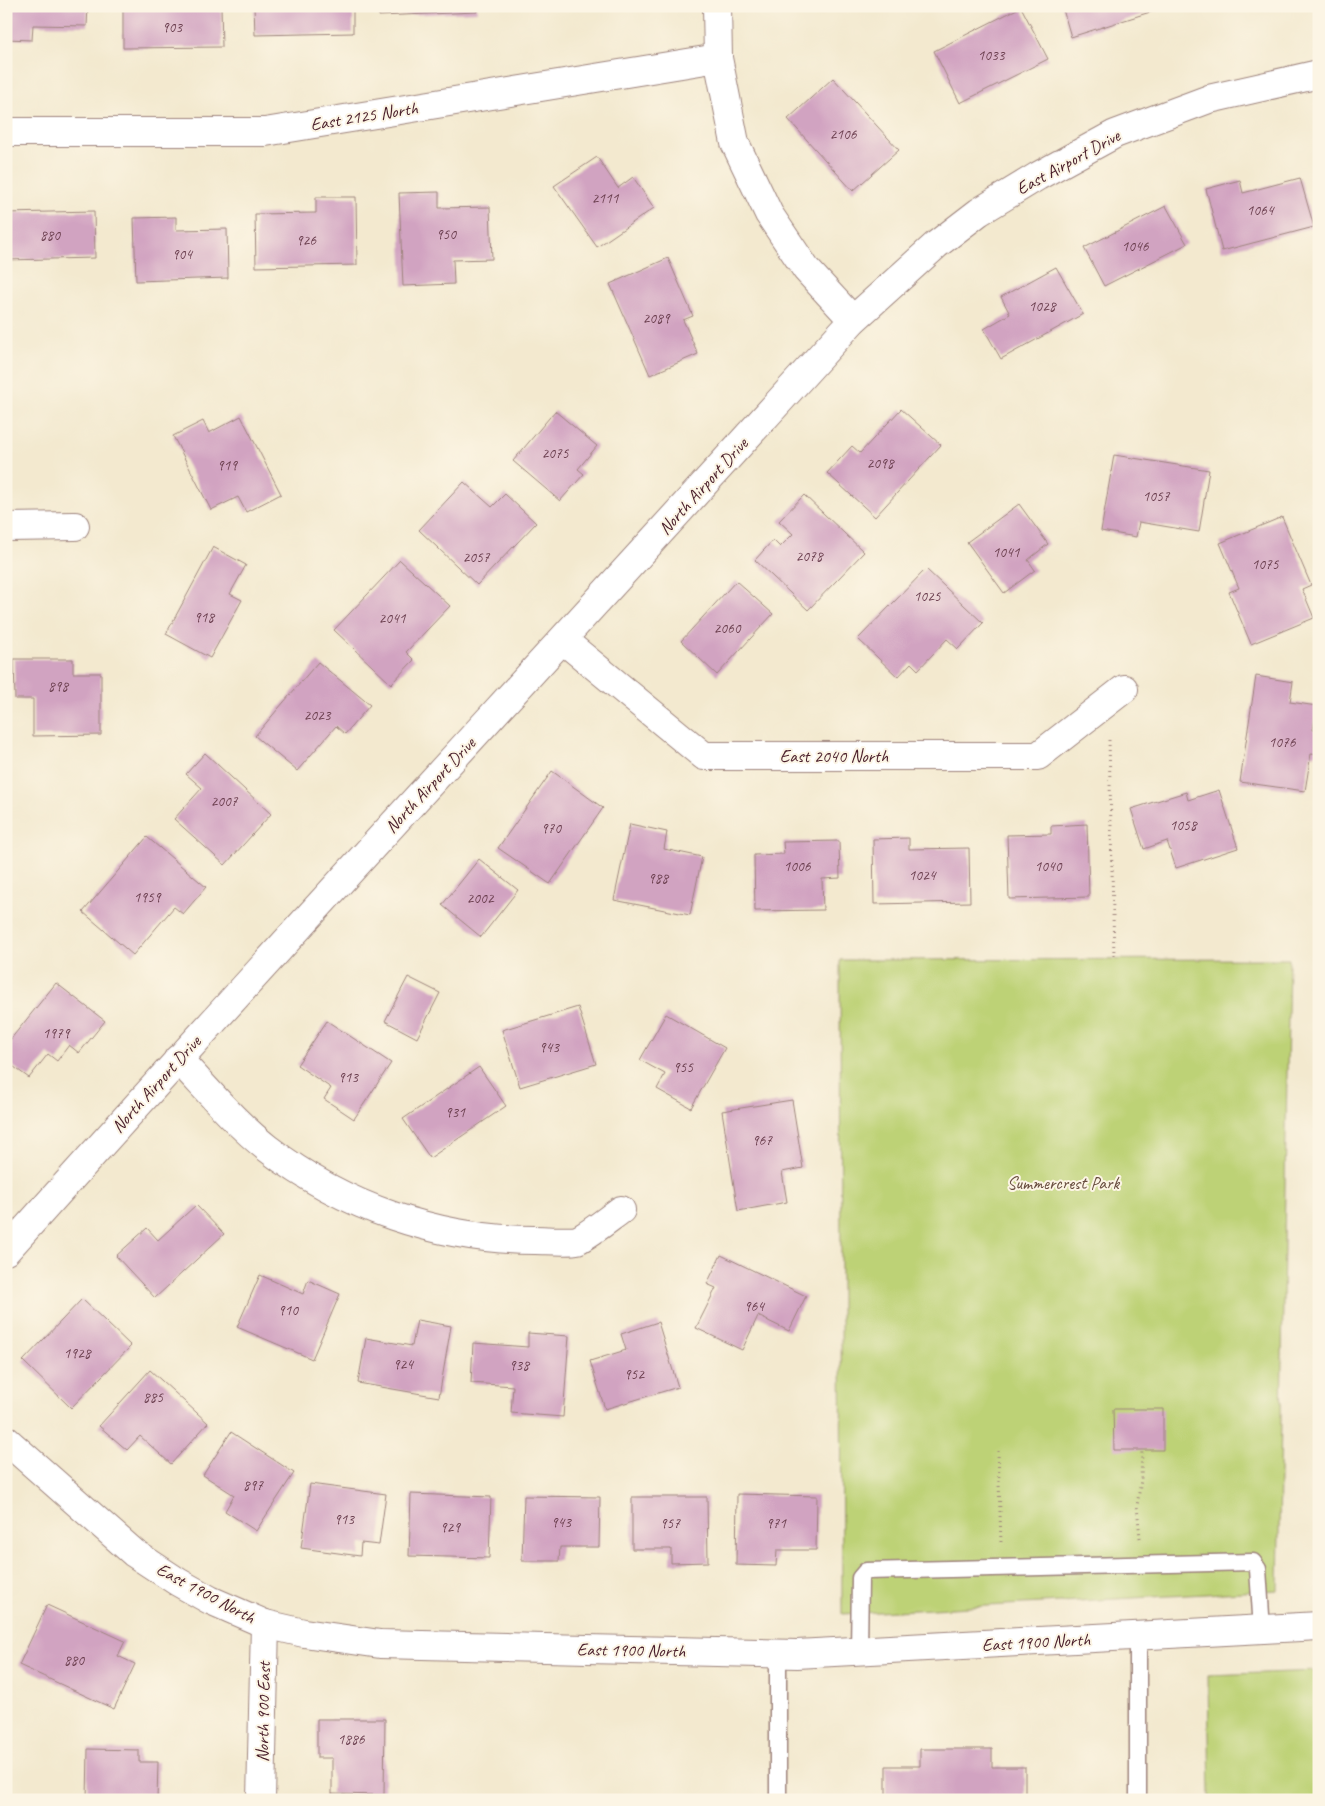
<svg xmlns="http://www.w3.org/2000/svg" width="1325" height="1806" font-family="Caveat,sans-serif">
<style>
.green{fill:#bdd276;stroke:#847850}
.building{fill:#d1a3c1}
.lines{fill:none;stroke-linecap:round;stroke-linejoin:round}
.service-casing{stroke:#9e847d;stroke-width:19}
.minor-casing{stroke:#9e847d;stroke-width:30}
.tertiary-casing{stroke:#9e847d;stroke-width:30}
.path{stroke:#9e847d;stroke-width:3;stroke-dasharray:1 4;stroke-linecap:butt}
.service{stroke:#fff;stroke-width:16}
.minor{stroke:#fff;stroke-width:28}
.tertiary{stroke:#fff;stroke-width:28}
.labels{text-anchor:middle;dominant-baseline:central;stroke-width:4;stroke-linejoin:round;paint-order:stroke}
.number-label{font-size:15px;fill:#6c4050}
.street-label{font-size:18px;fill:#4a1f2b;stroke:#fcf5e5}
.park-label{font-size:18px;fill:#674c3e;stroke:#fcf5e5}
</style>
<rect width="100%" height="100%" fill="#fcf5e5"/>
<filter id="ink" filterUnits="userSpaceOnUse"><feTurbulence type="fractalNoise" baseFrequency=".02" numOctaves="2"/><feDisplacementMap in="SourceGraphic" scale="10" xChannelSelector="R" yChannelSelector="G"/><feConvolveMatrix kernelMatrix="1 2 1 2 8 2 1 2 1" color-interpolation-filters="sRGB"/></filter>
<filter id="wash" filterUnits="userSpaceOnUse"><feTurbulence type="fractalNoise" baseFrequency=".0096" numOctaves="4" result="noise"/><feDisplacementMap in="SourceGraphic" scale="20" xChannelSelector="R" yChannelSelector="G"/><feGaussianBlur stdDeviation="1.12" result="paint"/><feColorMatrix in="noise" values="0 0 0 0 0 0 0 0 0 0 0 0 0 0 0 0 0 1.4 0 .05"/><feComposite in="paint" operator="in"/></filter>
<g filter="url(#wash)">
<rect width="100%" height="100%" fill="#f3e9cf"/>
<g class="green">
<polygon points="1289,959 1278,1590 842,1614 840,960"/>
<polygon points="1319,1671 1319,1800 1210,1800 1208,1675"/>
</g>
<g id="blocks">
<g class="building">
<polygon points="6,6 88,6 87,26 33,25 32,40 6,39"/>
<polygon points="123,6 221,6 222,47 123,48"/>
<polygon points="254,6 353,6 353,33 255,35"/>
<polygon points="379,6 476,6 477,12 379,16"/>
<polygon points="1062,6 1166,6 1166,7 1071,37"/>
<polygon points="1021,7 1048,59 960,103 934,51"/>
<polygon points="833,78 899,150 853,191 788,119"/>
<polygon points="597,157 618,188 633,177 654,208 597,247 554,186"/>
<polygon points="1300,178 1314,227 1222,251 1206,189 1240,180 1243,193"/>
<polygon points="439,192 439,208 490,207 492,259 453,260 454,284 403,286 399,193"/>
<polygon points="316,197 356,197 357,265 256,267 255,214 316,213"/>
<polygon points="1166,206 1187,244 1104,286 1084,248"/>
<polygon points="94,211 95,258 6,260 6,213"/>
<polygon points="176,217 176,230 227,229 228,278 136,281 134,218"/>
<polygon points="668,258 693,316 683,320 698,354 650,375 610,284"/>
<polygon points="1056,267 1083,314 1001,359 984,329 1010,314 1001,297"/>
<polygon points="901,409 941,445 875,517 827,473 852,446 860,453"/>
<polygon points="555,411 597,446 578,469 584,474 560,501 513,461"/>
<polygon points="241,416 281,494 246,512 238,497 211,510 173,436 203,421 209,433"/>
<polygon points="1114,455 1209,470 1199,532 1139,522 1136,537 1101,531"/>
<polygon points="464,482 492,507 505,494 536,523 477,585 419,530"/>
<polygon points="804,495 864,552 808,610 755,560 773,540 780,547 793,534 779,521"/>
<polygon points="1019,504 1048,544 1028,560 1035,570 1004,593 967,542"/>
<polygon points="1282,517 1311,585 1302,589 1314,618 1251,644 1229,592 1239,588 1220,543"/>
<polygon points="213,547 246,565 230,594 242,600 210,658 166,634"/>
<polygon points="400,560 450,606 406,652 414,660 391,684 334,630"/>
<polygon points="926,569 983,623 958,649 947,639 918,670 911,663 898,677 858,639"/>
<polygon points="736,581 773,614 717,675 681,641"/>
<polygon points="14,659 73,659 73,673 101,673 101,735 33,736 33,699 15,699"/>
<polygon points="318,662 370,705 345,734 336,726 297,771 255,736"/>
<polygon points="1256,676 1293,682 1290,702 1317,706 1313,730 1319,731 1319,755 1311,754 1305,791 1240,782"/>
<polygon points="205,753 271,814 225,865 174,819 202,788 186,774"/>
<polygon points="552,771 603,808 550,884 498,848"/>
<polygon points="1219,790 1238,848 1176,868 1167,841 1144,849 1131,809 1186,792 1188,800"/>
<polygon points="630,824 667,832 664,849 702,857 690,915 614,900"/>
<polygon points="1087,824 1089,897 1009,899 1007,835 1051,834 1051,826"/>
<polygon points="147,837 206,887 183,914 174,907 133,955 83,912"/>
<polygon points="909,838 909,849 969,848 970,902 874,904 873,839"/>
<polygon points="839,841 840,878 822,879 823,910 755,911 754,855 784,854 783,842"/>
<polygon points="479,859 518,890 481,937 442,905"/>
<polygon points="408,977 440,993 417,1038 385,1021"/>
<polygon points="56,983 105,1021 79,1053 69,1045 57,1061 48,1054 29,1078 6,1061 6,1045"/>
<polygon points="578,1007 596,1064 520,1087 502,1030"/>
<polygon points="666,1014 725,1048 691,1108 657,1089 665,1074 640,1060"/>
<polygon points="327,1021 391,1063 354,1119 324,1099 331,1088 297,1065"/>
<polygon points="479,1067 506,1106 430,1158 403,1119"/>
<polygon points="792,1100 803,1168 782,1172 787,1202 738,1211 722,1111"/>
<polygon points="196,1205 224,1234 155,1298 116,1256 147,1228 158,1240"/>
<polygon points="721,1255 806,1296 789,1331 758,1316 742,1350 696,1328 716,1288 707,1284"/>
<polygon points="260,1275 303,1294 308,1280 340,1294 312,1359 237,1327"/>
<polygon points="82,1299 131,1346 71,1408 23,1361"/>
<polygon points="417,1320 451,1326 439,1397 358,1383 366,1338 412,1346"/>
<polygon points="658,1322 678,1387 605,1409 590,1361 626,1350 621,1334"/>
<polygon points="528,1333 569,1336 563,1417 511,1413 513,1386 471,1383 473,1343 528,1347"/>
<polygon points="150,1370 208,1423 171,1464 140,1436 127,1450 99,1426"/>
<polygon points="1113,1409 1163,1409 1163,1450 1114,1450"/>
<polygon points="231,1432 294,1473 256,1531 225,1511 234,1495 203,1475"/>
<polygon points="310,1484 386,1494 379,1545 361,1543 360,1556 301,1548"/>
<polygon points="411,1494 491,1497 489,1558 409,1556"/>
<polygon points="737,1494 817,1496 816,1550 777,1550 776,1566 736,1565"/>
<polygon points="524,1496 600,1497 599,1547 560,1547 559,1561 522,1561"/>
<polygon points="632,1497 707,1497 708,1562 671,1563 671,1549 632,1549"/>
<polygon points="47,1605 125,1641 118,1656 135,1664 114,1709 19,1665"/>
<polygon points="317,1719 385,1719 384,1795 332,1794 332,1758 317,1758"/>
<polygon points="88,1749 139,1750 139,1762 158,1762 157,1800 87,1800"/>
<polygon points="920,1749 992,1749 992,1767 1025,1767 1025,1800 886,1800 886,1766 920,1766"/>
</g>
</g>
</g>
<g filter="url(#ink)">
<use href="#blocks" fill-opacity="0" stroke="#9e847d" stroke-width="1"/>
<g class="lines">
<defs>
<g id="service">
<polyline points="859,1651 860,1578 866,1571 1253,1562 1258,1569 1262,1630"/>
<polyline points="778,1800 778,1654"/>
<polyline points="1138,1800 1138,1636"/>
</g>
<g id="minor">
<polyline points="717,6 718,58 735,143 769,214 806,269 853,320"/>
<polyline points="6,132 265,132 718,58"/>
<polyline points="6,527 75,526"/>
<polyline points="563,640 704,756 1038,756 1124,689"/>
<path d="M178,1059C207,1089 234,1122 267,1148C343,1207 439,1240 535,1240C545,1240 569,1242 577,1240C586,1237 611,1217 621,1210"/>
<polyline points="6,1440 134,1553 178,1582 210,1600 265,1624 304,1633 380,1644 797,1654 1319,1626"/>
<polyline points="261,1800 265,1624"/>
</g>
<path id="tertiary" d="M6,1251C286,938 572,631 853,320L936,245L979,212L1038,176L1115,134L1209,99L1319,74"/>
</defs>
<use href="#service" class="service-casing"/>
<use href="#minor" class="minor-casing"/>
<use href="#tertiary" class="tertiary-casing"/>
<g class="path">
<polyline points="1109,740 1114,956"/>
<polyline points="998,1451 1001,1543"/>
<polyline points="1140,1538 1137,1506 1141,1480 1142,1450"/>
</g>
<use href="#service" class="service"/>
<use href="#minor" class="minor"/>
<use href="#tertiary" class="tertiary"/>
</g>
</g>
<g class="labels">
<g class="number-label">
<text x="172" y="27">903</text>
<text x="991" y="55">1033</text>
<text x="843" y="134">2106</text>
<text x="605" y="198">2111</text>
<text x="1260" y="210">1064</text>
<text x="446" y="234">950</text>
<text x="50" y="235">880</text>
<text x="306" y="240">926</text>
<text x="1135" y="246">1046</text>
<text x="182" y="254">904</text>
<text x="1042" y="306">1028</text>
<text x="656" y="318">2089</text>
<text x="555" y="453">2075</text>
<text x="880" y="463">2098</text>
<text x="227" y="465">919</text>
<text x="1156" y="496">1057</text>
<text x="1006" y="552">1041</text>
<text x="809" y="556">2078</text>
<text x="476" y="557">2057</text>
<text x="1265" y="564">1075</text>
<text x="927" y="596">1025</text>
<text x="204" y="617">918</text>
<text x="392" y="618">2041</text>
<text x="727" y="628">2060</text>
<text x="58" y="686">898</text>
<text x="317" y="715">2023</text>
<text x="1282" y="742">1076</text>
<text x="224" y="801">2007</text>
<text x="1183" y="825">1058</text>
<text x="551" y="828">970</text>
<text x="797" y="866">1006</text>
<text x="1048" y="866">1040</text>
<text x="922" y="875">1024</text>
<text x="658" y="878">988</text>
<text x="147" y="897">1959</text>
<text x="480" y="898">2002</text>
<text x="56" y="1033">1979</text>
<text x="549" y="1047">943</text>
<text x="683" y="1067">955</text>
<text x="348" y="1077">913</text>
<text x="455" y="1112">931</text>
<text x="762" y="1140">967</text>
<text x="754" y="1306">964</text>
<text x="288" y="1310">910</text>
<text x="77" y="1353">1928</text>
<text x="403" y="1364">924</text>
<text x="519" y="1365">938</text>
<text x="634" y="1374">952</text>
<text x="153" y="1397">885</text>
<text x="253" y="1485">897</text>
<text x="344" y="1519">913</text>
<text x="561" y="1522">943</text>
<text x="670" y="1523">957</text>
<text x="776" y="1523">971</text>
<text x="450" y="1527">929</text>
<text x="74" y="1660">880</text>
<text x="351" y="1739">1886</text>
</g>
<g class="street-label">
<text transform="translate(364 116) rotate(-9)">East 2125 North</text>
<text transform="translate(1068 162) rotate(-29)">East Airport Drive</text>
<text transform="translate(703 486) rotate(-48)">North Airport Drive</text>
<text x="834" y="756">East 2040 North</text>
<text transform="translate(430 785) rotate(-47)">North Airport Drive</text>
<text transform="translate(156 1084) rotate(-48)">North Airport Drive</text>
<text transform="translate(206 1593) rotate(28)">East 1900 North</text>
<text transform="translate(1036 1642) rotate(-3)">East 1900 North</text>
<text transform="translate(631 1650) rotate(1)">East 1900 North</text>
<text transform="translate(263 1712) rotate(-89)">North 900 East</text>
</g>
<g class="park-label">
<text x="1063" y="1183">Summercrest Park</text>
</g>
</g>
<rect width="1325" height="1806" fill="none" stroke="#fcf5e5" stroke-width="25"/>
</svg>
